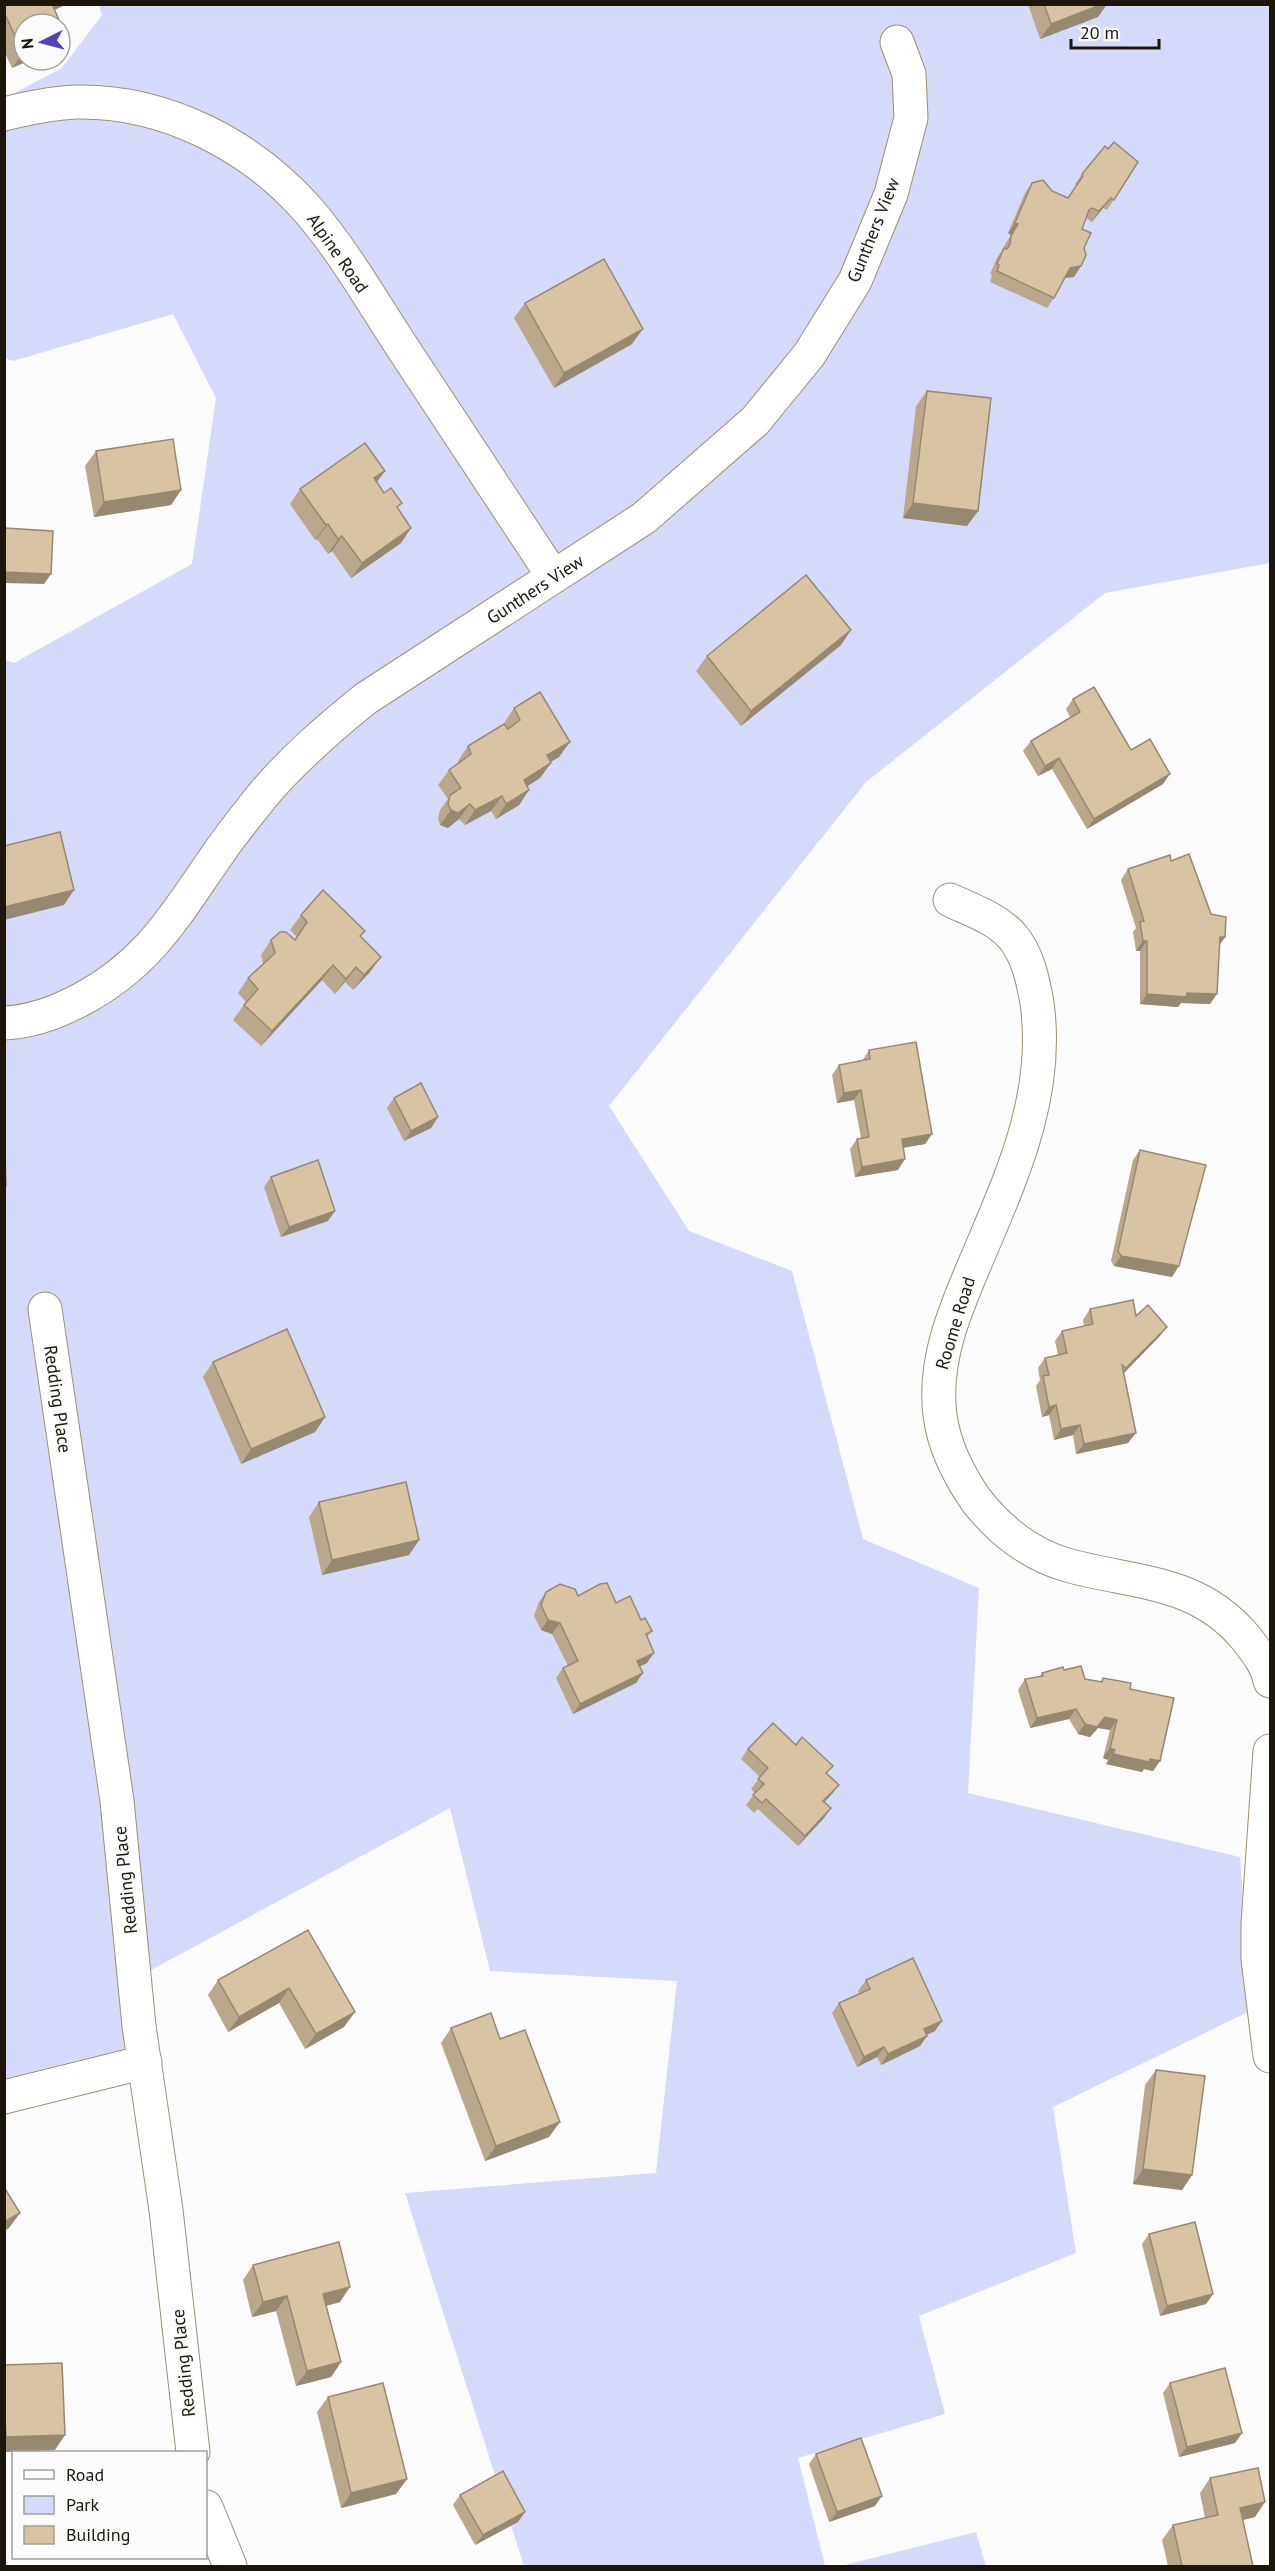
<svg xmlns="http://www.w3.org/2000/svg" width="1275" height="2571" font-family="'PT Sans',sans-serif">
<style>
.green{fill:#d5d9fa}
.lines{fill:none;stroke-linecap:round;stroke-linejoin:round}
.minor-casing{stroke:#a28e70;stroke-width:35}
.minor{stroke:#fff;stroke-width:33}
.wall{fill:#baa88c}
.shaded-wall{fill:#978872}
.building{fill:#d8c3a3;stroke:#978872;stroke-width:1.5}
.labels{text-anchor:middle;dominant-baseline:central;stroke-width:5;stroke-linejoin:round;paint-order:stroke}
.street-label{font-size:18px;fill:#1c1509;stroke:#fbfbfb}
</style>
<rect width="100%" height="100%" fill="#fbfbfb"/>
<g class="green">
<polygon points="99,5 1270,5 1270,563 1105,593 866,782 609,1106 689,1231 792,1271 863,1539 979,1588 968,1793 1240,1857 1252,2010 1053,2107 1076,2253 919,2316 945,2414 798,2458 825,2566 524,2566 405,2193 656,2173 677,1981 490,1971 450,1808 129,1982 136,2065 5,2095 5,660 14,663 192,564 216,398 173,314 13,361 5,358 5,98 62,68 102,15"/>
<polygon points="976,2532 986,2566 841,2566"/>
</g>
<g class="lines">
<defs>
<g id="minor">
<path d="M4,114C28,108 52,103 76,102C164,100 251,145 308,210C346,254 376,308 408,356C456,430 505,503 553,576"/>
<path d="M950,900C971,910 996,918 1012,936C1028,955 1033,980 1037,1003C1050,1096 1011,1178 976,1261C955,1310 933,1361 940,1415C944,1447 958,1474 976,1500C999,1530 1031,1555 1067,1565C1135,1584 1196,1579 1245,1637C1256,1651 1267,1664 1270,1681"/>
<path d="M4,1023C32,1022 58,1012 82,999C151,962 177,912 220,851C233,832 248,814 262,796C292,760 328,729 365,699L644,518L755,421L809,355L855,281L891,194L911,118L909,74L897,42"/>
<polyline points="45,1309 117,1801 139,2026 166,2210 193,2452"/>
<polyline points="1270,1751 1258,1924 1258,1959 1270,2056"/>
<polyline points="4,2097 145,2062"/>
<polyline points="206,2507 230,2566"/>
</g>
</defs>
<use href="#minor" class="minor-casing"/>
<use href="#minor" class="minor"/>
</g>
<g class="wall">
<polygon points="4,4 67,4 55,10 65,34 60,42 60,24 24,60 12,68 4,51"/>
<polygon points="1028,4 1107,4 1098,17 1040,39"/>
<polygon points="1108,149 1138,162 1107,210 1103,208 1092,222 1086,218 1082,229 1084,248 1074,277 1065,278 1054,298 1047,308 990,282 992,275 990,274 997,258 1003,249 1004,246 1011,235 1008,233 1025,193 1032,183 1068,198 1076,186 1075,184 1082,174"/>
<polygon points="525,303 632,344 554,388 514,318"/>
<polygon points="927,391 978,511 967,526 903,518 916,406"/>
<polygon points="96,451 181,490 171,505 94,517 85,466"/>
<polygon points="376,482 384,493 398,509 411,528 401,543 351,578 332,551 328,554 317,539 315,540 290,504 300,489"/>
<polygon points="841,645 741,726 696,671 707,656"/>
<polygon points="1073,699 1131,750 1163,784 1087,829 1052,769 1038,776 1023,751 1031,741 1070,717 1066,709"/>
<polygon points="514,708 559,757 550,762 540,778 527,786 529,790 519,805 496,819 491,811 465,825 459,819 448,828 440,825 438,819 440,810 448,799 438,785 449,770 458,763 458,761 468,746 505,725 504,723"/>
<polygon points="1128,869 1211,914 1225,937 1220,944 1210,1004 1181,1003 1178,1007 1140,1004 1140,951 1136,951 1133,932 1136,928 1121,880"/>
<polygon points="301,915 361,937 370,972 353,990 345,982 335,994 322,980 261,1046 233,1020 246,1002 238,993 248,978 263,964 261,955 271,940 294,940 297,937 290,930"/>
<polygon points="869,1050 932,1134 925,1144 903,1148 898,1170 855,1177 850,1149 857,1139 861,1138 854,1100 837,1103 832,1075 839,1065 862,1061"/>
<polygon points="394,1098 438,1117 431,1128 404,1141 387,1108"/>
<polygon points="1140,1150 1172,1277 1114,1266 1111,1261 1133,1160"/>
<polygon points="271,1177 328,1221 281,1237 264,1187"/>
<polygon points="1090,1309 1136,1316 1159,1337 1123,1374 1128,1443 1076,1454 1073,1435 1054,1440 1049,1415 1042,1417 1036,1386 1040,1380 1038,1368 1045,1358 1058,1355 1055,1341 1062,1331 1084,1326 1083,1320"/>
<polygon points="213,1362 325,1417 315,1432 241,1464 203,1377"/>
<polygon points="319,1502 419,1540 409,1555 322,1575 309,1517"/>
<polygon points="546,1592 616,1603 641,1620 652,1631 647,1637 647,1663 640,1666 636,1683 573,1714 556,1678 563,1668 568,1666 552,1634 541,1630 534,1616 539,1602"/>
<polygon points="1064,1670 1085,1679 1100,1682 1103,1678 1130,1689 1160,1761 1153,1771 1144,1769 1142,1772 1106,1764 1108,1760 1103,1758 1110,1730 1098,1728 1090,1737 1078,1734 1069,1719 1030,1728 1018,1690 1025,1679 1040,1676 1042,1673"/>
<polygon points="748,1749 827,1774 839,1785 831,1795 825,1802 824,1818 798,1846 758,1809 754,1813 746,1805 755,1793 751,1789 760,1777 741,1759"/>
<polygon points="308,1930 344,2027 305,2049 279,2003 228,2032 208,1995 218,1980"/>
<polygon points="866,1980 935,2031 927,2035 920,2046 881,2065 877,2057 857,2067 832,2013 839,2003 860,1994 858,1991"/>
<polygon points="451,2028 500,2039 549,2137 485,2161 441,2043"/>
<polygon points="1156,2070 1192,2175 1182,2190 1133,2184 1145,2085"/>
<polygon points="1149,2234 1213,2294 1206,2304 1160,2316 1142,2244"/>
<polygon points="253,2265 340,2302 326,2306 341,2362 331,2377 296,2386 276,2311 252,2317 243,2280"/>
<polygon points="4,2365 55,2450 4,2452"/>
<polygon points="1170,2383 1242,2433 1235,2443 1179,2457 1163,2393"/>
<polygon points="328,2397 407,2479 396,2494 341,2508 317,2412"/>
<polygon points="816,2454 875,2506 829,2522 809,2464"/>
<polygon points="1210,2478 1255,2517 1243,2520 1253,2566 1168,2566 1162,2540 1173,2525 1205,2518 1200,2493"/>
<polygon points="460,2495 525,2512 518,2522 475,2545 453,2505"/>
</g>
<g class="shaded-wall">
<polygon points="49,4 67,4 40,16"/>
<polygon points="1103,4 1107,4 1098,17 1040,39 1051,24"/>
<polygon points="65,34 60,42 60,37"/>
<polygon points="23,53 24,53 24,60 31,60 12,68"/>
<polygon points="1111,198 1103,208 1092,222 1099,211"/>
<polygon points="1015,223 1018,224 1011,235 1008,233"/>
<polygon points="1081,266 1074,277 1063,278 1070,268"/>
<polygon points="643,329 632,344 554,388 564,373"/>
<polygon points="385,471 374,486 374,478"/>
<polygon points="181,490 171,505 94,517 104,502"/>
<polygon points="913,503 978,511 967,526 903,518"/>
<polygon points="328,524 317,539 315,540 326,525"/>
<polygon points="411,528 401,543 351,578 362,563"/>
<polygon points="342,536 332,551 328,554 338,539"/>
<polygon points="4,572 51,574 44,584 4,583"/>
<polygon points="851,630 841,645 741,726 751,711"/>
<polygon points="570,742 559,757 537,770 547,755"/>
<polygon points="1059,758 1052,769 1038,776 1045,766"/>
<polygon points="551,763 540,778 514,795 524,780"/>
<polygon points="1170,774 1163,784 1087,829 1094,819"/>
<polygon points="529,790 519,805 496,819 506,804"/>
<polygon points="502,796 491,811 465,825 475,810"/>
<polygon points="470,804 459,819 448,828 440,825 451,810"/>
<polygon points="74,890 64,905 4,920 4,907"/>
<polygon points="1220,937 1225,937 1218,947"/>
<polygon points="1143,941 1147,941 1140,951 1136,951"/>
<polygon points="381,957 370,972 353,990 364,975"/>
<polygon points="333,965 322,980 261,1046 272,1031"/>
<polygon points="356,967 345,982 335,994 346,979"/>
<polygon points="1187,993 1217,994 1210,1004 1181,1003 1178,1007 1140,1004 1147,994"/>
<polygon points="861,1090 854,1100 837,1103 844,1093"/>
<polygon points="438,1117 431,1128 404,1141 411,1131"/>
<polygon points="932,1134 925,1144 895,1149 902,1139"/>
<polygon points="905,1159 898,1170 855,1177 862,1167"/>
<polygon points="335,1211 328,1221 281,1237 289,1227"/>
<polygon points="1121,1256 1179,1266 1172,1277 1114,1266"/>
<polygon points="1167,1327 1159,1337 1119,1378 1126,1368"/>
<polygon points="1056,1405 1049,1415 1042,1417 1049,1407"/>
<polygon points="325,1417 315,1432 241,1464 251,1449"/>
<polygon points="1080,1425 1073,1435 1054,1440 1061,1429"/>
<polygon points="1136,1433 1128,1443 1076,1454 1084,1444"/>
<polygon points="419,1540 409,1555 322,1575 332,1560"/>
<polygon points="548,1620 560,1623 552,1634 541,1630"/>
<polygon points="654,1653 647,1663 630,1671 637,1661"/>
<polygon points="643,1673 636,1683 573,1714 580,1704"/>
<polygon points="1076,1709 1069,1719 1030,1728 1037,1718"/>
<polygon points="1105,1717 1117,1720 1110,1730 1098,1728 1090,1737 1078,1734 1085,1724"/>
<polygon points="1110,1748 1115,1750 1108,1760 1103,1758"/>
<polygon points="1113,1754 1160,1761 1153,1771 1144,1769 1142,1772 1106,1764"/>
<polygon points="839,1785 831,1795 816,1811 823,1801"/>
<polygon points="831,1808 824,1818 798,1846 805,1836"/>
<polygon points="289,1988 279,2003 228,2032 239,2017"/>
<polygon points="355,2012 344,2027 305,2049 316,2034"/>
<polygon points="942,2021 935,2031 917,2039 924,2029"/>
<polygon points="927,2036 920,2046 881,2065 888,2054"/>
<polygon points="884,2047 877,2057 857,2067 864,2057"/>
<polygon points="560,2122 549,2137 485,2161 496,2146"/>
<polygon points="1143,2169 1192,2175 1182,2190 1133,2184"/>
<polygon points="20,2213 9,2228 4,2231 4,2222"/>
<polygon points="350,2287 340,2302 313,2309 323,2294"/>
<polygon points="1213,2294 1206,2304 1160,2316 1167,2306"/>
<polygon points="287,2296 276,2311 252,2317 263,2302"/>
<polygon points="341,2362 331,2377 296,2386 307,2371"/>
<polygon points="1242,2433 1235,2443 1179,2457 1187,2447"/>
<polygon points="65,2435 55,2450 4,2452 4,2439 6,2437"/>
<polygon points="407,2479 396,2494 341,2508 351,2493"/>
<polygon points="882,2496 875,2506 829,2522 837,2512"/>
<polygon points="1265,2502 1255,2517 1230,2523 1240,2508"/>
<polygon points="525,2512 518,2522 475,2545 483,2535"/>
</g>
<g class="building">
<polygon points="4,4 52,4 65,34 60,37 60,24 24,24 24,53 23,53 4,12"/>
<polygon points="1044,4 1103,4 1051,24"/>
<polygon points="1114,142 1138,162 1114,200 1111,198 1099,211 1092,208 1089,210 1082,229 1091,233 1084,248 1086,255 1081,266 1070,268 1054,298 997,271 999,265 997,264 1004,248 1007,249 1010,244 1011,236 1018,224 1015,223 1032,183 1043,180 1052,191 1068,198 1083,176 1082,174 1105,146 1108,149"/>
<polygon points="604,259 643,329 564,373 525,303"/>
<polygon points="927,391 991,398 978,511 913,503"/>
<polygon points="173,439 181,490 104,502 96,451"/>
<polygon points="365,443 385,471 374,478 384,493 391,488 402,503 397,507 411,528 362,563 342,536 338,539 328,524 326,525 300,489"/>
<polygon points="4,528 53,531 51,574 4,572"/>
<polygon points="806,575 851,630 751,711 707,656"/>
<polygon points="1094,687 1131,750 1150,739 1170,774 1094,819 1059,758 1045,766 1031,741 1080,712 1073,699"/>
<polygon points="540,692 570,742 547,755 551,763 524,780 529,790 506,804 502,796 475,810 470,804 458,813 451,810 448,804 450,795 461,788 449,770 471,754 468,746 504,724 508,729 520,720 514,708"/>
<polygon points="60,832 74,890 4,907 4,846"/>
<polygon points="1189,854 1211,914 1226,917 1225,937 1220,937 1217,994 1187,993 1186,997 1147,994 1147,941 1143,941 1140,922 1144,921 1128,869 1170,855 1171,861"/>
<polygon points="323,890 365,931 360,936 381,957 364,975 356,967 346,979 333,965 272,1031 244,1005 258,989 248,978 275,953 271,940 280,932 286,932 295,940 307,922 301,915"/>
<polygon points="916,1042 932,1134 902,1139 905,1159 862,1167 857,1139 869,1137 861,1090 844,1093 839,1065 870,1059 869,1050"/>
<polygon points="421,1083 438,1117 411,1131 394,1098"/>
<polygon points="1140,1150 1206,1165 1179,1266 1121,1256 1118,1251"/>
<polygon points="4,1155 5,1155 6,1186 4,1186"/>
<polygon points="318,1160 335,1211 289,1227 271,1177"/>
<polygon points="1133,1300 1136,1316 1148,1305 1167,1327 1126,1368 1122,1365 1136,1433 1084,1444 1080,1425 1061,1429 1056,1405 1049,1407 1043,1376 1049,1375 1045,1358 1067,1353 1062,1331 1093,1324 1090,1309"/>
<polygon points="287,1329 325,1417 251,1449 213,1362"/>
<polygon points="406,1482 419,1540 332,1560 319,1502"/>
<polygon points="607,1583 616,1603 630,1596 641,1620 645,1618 652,1631 646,1634 654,1653 637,1661 643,1673 580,1704 563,1668 578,1661 560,1623 548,1620 541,1605 546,1592 560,1584 575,1589 578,1596 600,1584"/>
<polygon points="1081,1666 1085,1679 1102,1682 1103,1678 1131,1683 1130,1689 1174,1698 1160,1761 1150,1759 1149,1762 1113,1754 1115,1750 1110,1748 1117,1720 1105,1717 1097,1727 1085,1724 1076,1709 1037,1718 1025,1679 1043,1676 1042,1673 1063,1667 1064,1670"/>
<polygon points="773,1723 796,1745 802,1737 833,1766 826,1773 839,1785 823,1801 831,1808 805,1836 766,1799 762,1803 753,1795 764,1784 758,1779 768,1768 748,1749"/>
<polygon points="308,1930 355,2012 316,2034 289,1988 239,2017 218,1980"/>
<polygon points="913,1958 942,2021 924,2029 927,2036 888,2054 884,2047 864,2057 839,2003 870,1989 866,1980"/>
<polygon points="491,2013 500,2039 525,2030 560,2122 496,2146 451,2028"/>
<polygon points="1156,2070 1205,2076 1192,2175 1143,2169"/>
<polygon points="4,2187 20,2213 4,2222"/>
<polygon points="1195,2222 1213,2294 1167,2306 1149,2234"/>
<polygon points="339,2242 350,2287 323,2294 341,2362 307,2371 287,2296 263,2302 253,2265"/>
<polygon points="62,2363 65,2435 6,2437 4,2399 4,2365"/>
<polygon points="1225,2368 1242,2433 1187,2447 1170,2383"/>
<polygon points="383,2383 407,2479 351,2493 328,2397"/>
<polygon points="861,2438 882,2496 837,2512 816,2454"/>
<polygon points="1258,2468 1265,2502 1240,2508 1253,2566 1182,2566 1173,2525 1218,2515 1210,2478"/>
<polygon points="503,2471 525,2512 483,2535 460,2495"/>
</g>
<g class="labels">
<g class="street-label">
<text transform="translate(873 230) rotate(-68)">Gunthers View</text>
<text transform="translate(338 253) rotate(55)">Alpine Road</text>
<text transform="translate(535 589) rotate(-33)">Gunthers View</text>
<text transform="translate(955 1323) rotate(-73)">Roome Road</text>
<text transform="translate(58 1399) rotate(82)">Redding Place</text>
<text transform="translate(125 1880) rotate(-96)">Redding Place</text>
<text transform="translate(183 2363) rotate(-96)">Redding Place</text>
</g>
</g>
<rect width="1275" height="2571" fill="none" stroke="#1c1509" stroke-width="12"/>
<rect x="12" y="2451" width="195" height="108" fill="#fbfbfb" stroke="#a29f9a" stroke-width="1.5"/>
<rect x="24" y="2470" width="30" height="9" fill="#ffffff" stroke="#a29f9a" stroke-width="1.5"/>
<text x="66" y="2481" font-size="18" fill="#1c1509">Road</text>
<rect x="24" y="2496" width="30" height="18" fill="#d5d9fa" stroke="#a29f9a" stroke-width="1.5"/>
<text x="66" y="2511" font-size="18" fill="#1c1509">Park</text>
<rect x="24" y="2526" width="30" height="18" fill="#d8c3a3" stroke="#a29f9a" stroke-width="1.5"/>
<text x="66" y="2541" font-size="18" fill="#1c1509">Building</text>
<g transform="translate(42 42) rotate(264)"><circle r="28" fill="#fbfbfb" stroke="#a29f9a" stroke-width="1.5"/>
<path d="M0-4.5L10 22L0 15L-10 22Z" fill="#4b44ba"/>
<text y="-9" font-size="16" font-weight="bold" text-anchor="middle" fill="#1c1509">N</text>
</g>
<path d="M1071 39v9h88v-9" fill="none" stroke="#1c1509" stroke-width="3"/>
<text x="1080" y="39" font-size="18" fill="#1c1509" stroke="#fbfbfb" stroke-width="4.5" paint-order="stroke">20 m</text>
</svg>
